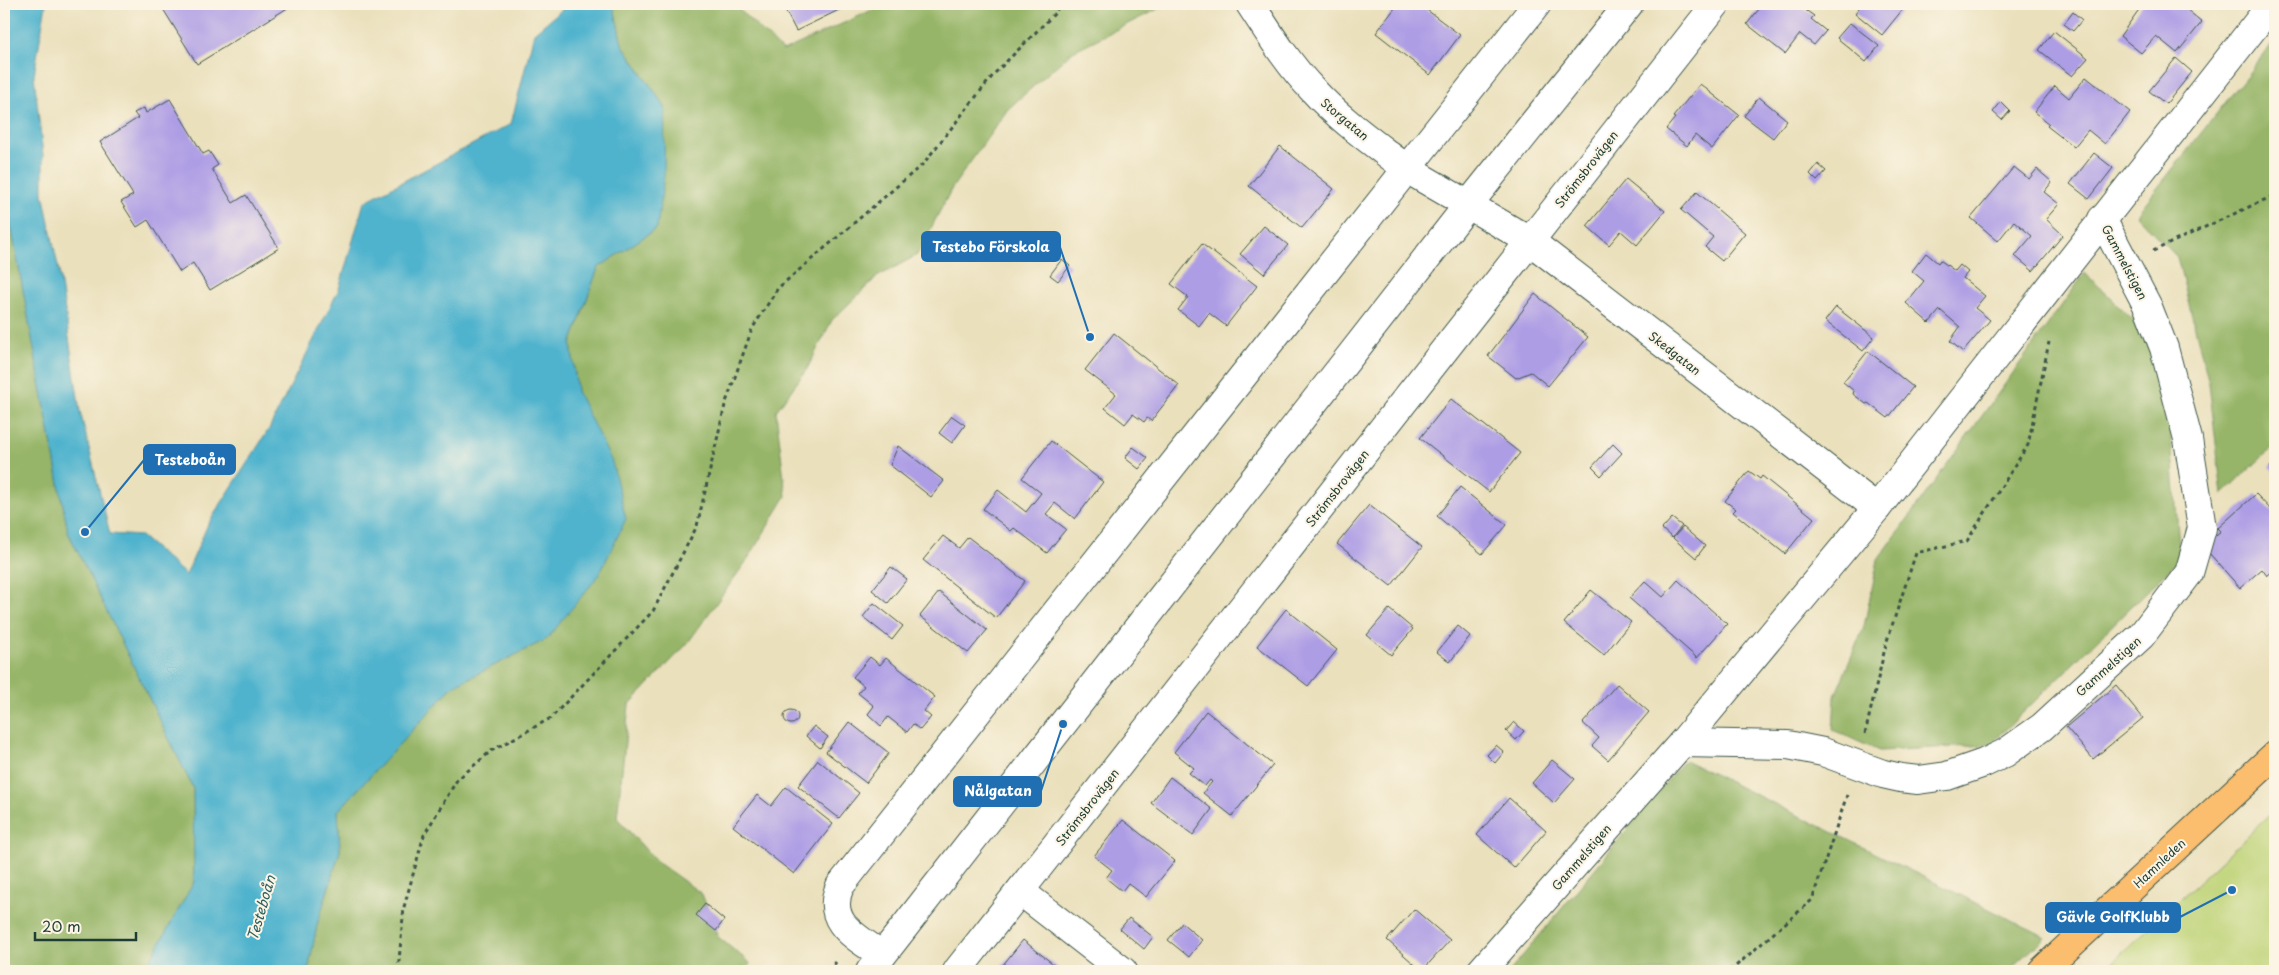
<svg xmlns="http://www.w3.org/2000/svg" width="2279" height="975" font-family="'Playpen Sans',sans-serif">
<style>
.green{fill:#bed377;stroke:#6e8856}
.forest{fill:#96b568;stroke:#5a794e}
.water{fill:#4fb3cd;stroke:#377880}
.building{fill:#ad9de5}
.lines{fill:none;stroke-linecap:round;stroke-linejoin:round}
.minor-casing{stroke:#3d5548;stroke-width:30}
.major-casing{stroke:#3d5548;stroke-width:30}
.path{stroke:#3d5548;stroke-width:3;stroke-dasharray:4 4;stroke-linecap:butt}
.minor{stroke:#fff;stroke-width:28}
.major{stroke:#fbbd6e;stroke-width:28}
.labels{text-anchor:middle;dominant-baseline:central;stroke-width:4;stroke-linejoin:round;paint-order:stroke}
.street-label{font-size:12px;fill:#1f3d34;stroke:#fcf5e5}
.water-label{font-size:14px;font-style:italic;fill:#2d6062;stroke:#fcf5e5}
.leader{fill:none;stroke:#1f6fb2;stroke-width:2}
.callout-dot{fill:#1f6fb2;stroke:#fcf5e5;stroke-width:2}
.callout{fill:#1f6fb2;stroke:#1f6fb2;stroke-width:2}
.callout-label{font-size:14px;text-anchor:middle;font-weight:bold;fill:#fff}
</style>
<rect width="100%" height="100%" fill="#fcf5e5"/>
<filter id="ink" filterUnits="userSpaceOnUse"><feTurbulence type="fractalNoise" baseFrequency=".02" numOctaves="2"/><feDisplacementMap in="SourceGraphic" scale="10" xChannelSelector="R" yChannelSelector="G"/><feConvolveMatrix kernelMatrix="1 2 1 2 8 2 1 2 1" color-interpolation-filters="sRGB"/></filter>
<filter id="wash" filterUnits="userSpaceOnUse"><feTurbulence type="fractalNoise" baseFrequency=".0096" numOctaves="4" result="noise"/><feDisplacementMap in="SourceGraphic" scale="20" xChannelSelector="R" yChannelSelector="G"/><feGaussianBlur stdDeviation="1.12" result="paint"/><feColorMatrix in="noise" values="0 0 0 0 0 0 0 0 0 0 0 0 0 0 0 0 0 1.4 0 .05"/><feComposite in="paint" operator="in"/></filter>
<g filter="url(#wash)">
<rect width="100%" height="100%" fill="#eae0bc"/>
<polygon class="green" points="2275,810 2275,971 2103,971"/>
<g class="forest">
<polygon points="613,4 733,4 783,51 885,4 1168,4 1073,51 1008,109 952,188 917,255 877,277 832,320 807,369 776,411 786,496 748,559 687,644 629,705 617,818 657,862 702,894 718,937 750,963 747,971 308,971 317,925 340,851 338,811 453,686 547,639 593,427 577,391 571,345 598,268 657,228 665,107 622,44"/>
<polygon points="2275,40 2275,445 2222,495 2209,383 2177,257 2136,215"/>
<polygon points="4,188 68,532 193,788 194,882 144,971 4,971"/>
<polygon points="2085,273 2147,333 2169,412 2180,559 1990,745 1879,751 1833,730 1835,696 1864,626 1878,560"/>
<polygon points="1685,760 2046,937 2008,971 1510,971"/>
</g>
<polygon class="water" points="4,4 46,4 34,75 43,155 43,193 59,271 80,411 110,534 141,536 186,575 208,524 269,429 339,289 364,202 511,124 534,33 567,5 613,4 622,44 665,107 664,175 657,228 598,268 571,344 577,391 612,462 626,519 599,575 547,639 453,686 338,811 340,851 317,925 308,971 144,971 194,882 193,788 68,532 4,188"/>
<g id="blocks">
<g class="building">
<polygon points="160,4 294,4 197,64"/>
<polygon points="782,4 851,4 796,31"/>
<polygon points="1398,4 1419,4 1460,35 1430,75 1376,33"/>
<polygon points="1763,4 1797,4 1814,16 1811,19 1826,31 1814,45 1800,34 1785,54 1747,24"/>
<polygon points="1862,4 1897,4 1903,9 1882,35 1855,13"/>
<polygon points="2143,4 2182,4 2181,5 2202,22 2177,53 2156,36 2141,53 2120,36"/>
<polygon points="2073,12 2082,20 2073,31 2064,24"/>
<polygon points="1850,23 1879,46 1866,62 1837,38"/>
<polygon points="2054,31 2088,58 2072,76 2039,50"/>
<polygon points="2176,58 2192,72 2166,104 2149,91"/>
<polygon points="2086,77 2130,112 2105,144 2088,130 2074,147 2047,126 2049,124 2034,112 2055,86 2069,98"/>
<polygon points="1700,84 1739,115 1712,149 1695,135 1687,146 1666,129 1675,118 1673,117"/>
<polygon points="1759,97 1787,120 1773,138 1744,116"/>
<polygon points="170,99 203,154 209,151 218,165 212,169 233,203 246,195 279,248 210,290 193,263 180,272 148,220 137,227 121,202 133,195 100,142 138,118 134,113 144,108 146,113"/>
<polygon points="2001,102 2010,111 2002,120 1993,112"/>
<polygon points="1280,146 1334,189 1302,228 1249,186"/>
<polygon points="2094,153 2113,168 2089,199 2070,184"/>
<polygon points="1818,164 1826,171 1817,181 1810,174"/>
<polygon points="2014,167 2029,179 2037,169 2052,182 2044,192 2059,204 2046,219 2063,235 2033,271 2015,256 2032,236 2014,221 1998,241 1971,218"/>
<polygon points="1626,179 1665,211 1637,245 1621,231 1609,245 1587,226"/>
<polygon points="1697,192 1745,233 1722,261 1705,247 1713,237 1681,210"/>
<polygon points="1264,226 1288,245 1264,274 1240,254"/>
<polygon points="1202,244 1257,286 1226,326 1209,313 1199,326 1178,310 1188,297 1171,284"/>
<polygon points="1926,253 1938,263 1940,260 1955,271 1960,265 1968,272 1963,278 1985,296 1975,308 1990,320 1963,352 1950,341 1960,327 1940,310 1929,323 1906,303 1924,281 1912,271"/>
<polygon points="1062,259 1070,266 1058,281 1050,275"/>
<polygon points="1535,294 1588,337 1548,386 1531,372 1516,378 1488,356"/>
<polygon points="1836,307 1874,337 1863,351 1825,321"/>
<polygon points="1114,333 1179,385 1151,421 1147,418 1144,422 1133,414 1125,424 1105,408 1116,394 1085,370"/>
<polygon points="1868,351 1913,387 1888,418 1868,403 1866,404 1853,394 1854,391 1843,382"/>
<polygon points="1451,399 1520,453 1489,492 1420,438"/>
<polygon points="952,416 965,425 952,443 939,433"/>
<polygon points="1051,441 1103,482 1075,519 1055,503 1046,514 1066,529 1047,553 1014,528 1011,531 983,509 998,490 1026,512 1041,493 1022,478"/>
<polygon points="1613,444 1622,453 1601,476 1592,467"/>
<polygon points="898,446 944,481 931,497 890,465"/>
<polygon points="1133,447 1148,458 1139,469 1125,458"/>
<polygon points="2275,463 2275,473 2270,467"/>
<polygon points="1749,471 1760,479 1762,476 1814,518 1785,554 1733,512 1736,509 1725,501"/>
<polygon points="1460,487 1507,525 1482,554 1437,516"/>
<polygon points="2256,494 2272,511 2275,508 2275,569 2267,576 2262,569 2240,588 2209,553 2212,538 2221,531 2218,528"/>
<polygon points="1369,505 1422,547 1391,586 1337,544"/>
<polygon points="1672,518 1682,526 1672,538 1662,529"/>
<polygon points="1683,527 1705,546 1696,558 1673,538"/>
<polygon points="943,536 959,548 968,537 1025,581 996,618 923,560"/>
<polygon points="891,567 907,579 888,603 872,590"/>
<polygon points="1678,580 1727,624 1697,658 1629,598 1645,581 1663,597"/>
<polygon points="1591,590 1631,622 1604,655 1564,623"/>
<polygon points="939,592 987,630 968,653 920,616"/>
<polygon points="874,603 903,626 892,640 863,617"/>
<polygon points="1286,609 1337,650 1308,686 1257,646"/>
<polygon points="1389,609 1413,629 1391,655 1367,635"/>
<polygon points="1458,626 1470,636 1450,662 1437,652"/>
<polygon points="870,657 880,665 886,658 935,697 924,711 931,717 920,730 913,724 907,732 888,717 881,726 868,714 874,706 858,693 864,686 853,677"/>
<polygon points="1617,684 1649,712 1608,760 1592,746 1599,738 1583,723"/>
<polygon points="2116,685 2143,718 2093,759 2066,727"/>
<circle cx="791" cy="717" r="7"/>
<polygon points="1206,711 1273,765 1232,816 1203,793 1212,782 1210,780 1205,786 1189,773 1194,768 1174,752"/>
<polygon points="849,722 889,753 866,783 826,752"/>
<polygon points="1514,722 1524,731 1516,740 1506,731"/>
<polygon points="814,726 828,737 820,748 806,736"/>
<polygon points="1496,745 1504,752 1495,763 1487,755"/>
<polygon points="818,760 859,793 839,818 798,786"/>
<polygon points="1552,760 1575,779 1554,803 1532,783"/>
<polygon points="1170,777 1212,809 1193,835 1151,803"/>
<polygon points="786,787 833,824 794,874 733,826 757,795 771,806"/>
<polygon points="1509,798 1546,831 1514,868 1477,835"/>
<polygon points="1123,820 1175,861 1146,897 1128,883 1122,891 1106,878 1112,870 1094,856"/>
<polygon points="705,904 724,920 716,931 696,915"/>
<polygon points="1414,909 1450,940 1422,971 1387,940"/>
<polygon points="1129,918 1153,937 1144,949 1120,929"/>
<polygon points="1182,923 1202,940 1189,957 1168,940"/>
<polygon points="1023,940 1062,971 998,971"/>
</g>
</g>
</g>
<g filter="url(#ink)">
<use href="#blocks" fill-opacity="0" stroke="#3d5548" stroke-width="1"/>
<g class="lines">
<defs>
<g id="minor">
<path d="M1250,4C1269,33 1288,64 1313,90C1340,120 1375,144 1407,169L1530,241L1877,508"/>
<polyline points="1682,743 1788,745 1823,752 1883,774 1901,778 1918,780 1947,776 1984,763 2005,753 2042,727 2141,636 2189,573 2202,528 2188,439 2164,348 2148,307 2102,219"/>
<polyline points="1020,891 1123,971"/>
<path d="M882,955C857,937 824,923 840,886L1537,4"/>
<polyline points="870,971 1468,205 1629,4"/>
<polyline points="957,971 1716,4"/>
<polyline points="1481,971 1682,743 1877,508 2272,4"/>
</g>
<polyline id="major" points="2042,971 2275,755"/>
</defs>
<use href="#minor" class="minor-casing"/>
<use href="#major" class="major-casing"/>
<g class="path">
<polyline points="2153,251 2275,195"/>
<polyline points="1865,734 1886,644 1916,553 1967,541 2028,445 2049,342"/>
<polyline points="398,971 404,907 424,835 457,780 491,751 551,718 653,611 697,526 725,405 752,329 778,288 923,164 994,74 1055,13 1060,4"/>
<polyline points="829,971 836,962"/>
<polyline points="1730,971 1812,900 1847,795"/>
</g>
<use href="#minor" class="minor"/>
<use href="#major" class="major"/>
</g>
</g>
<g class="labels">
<g class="street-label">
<text transform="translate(1345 119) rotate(40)">Storgatan</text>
<text transform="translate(1586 169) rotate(-52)">Strömsbrovägen</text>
<text transform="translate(2125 262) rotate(62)">Gammelstigen</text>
<text transform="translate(1675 353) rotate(38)">Skedgatan</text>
<text transform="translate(1337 488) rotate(-52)">Strömsbrovägen</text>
<text transform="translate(2108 666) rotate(-42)">Gammelstigen</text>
<text transform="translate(1087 807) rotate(-52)">Strömsbrovägen</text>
<text transform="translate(1581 857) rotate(-49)">Gammelstigen</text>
<text transform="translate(2159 863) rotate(-43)">Hamnleden</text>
</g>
<g class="water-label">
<text transform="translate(261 908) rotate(-74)">Testeboån</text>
</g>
</g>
<path class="leader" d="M1090 337L1060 247M85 532L144 460M1063 724L1041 791M2232 890L2180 917"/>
<g class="callout-dot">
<circle cx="1090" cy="337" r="5"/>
<circle cx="85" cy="532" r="5"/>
<circle cx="1063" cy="724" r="5"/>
<circle cx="2232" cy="890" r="5"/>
</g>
<g class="callout">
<rect x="922" y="232" width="138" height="29" rx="5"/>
<rect x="144" y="445" width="91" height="29" rx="5"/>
<rect x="954" y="777" width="87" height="29" rx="5"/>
<rect x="2046" y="903" width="134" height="29" rx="5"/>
</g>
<g class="callout-label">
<text x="991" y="252">Testebo Förskola</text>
<text x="190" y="465">Testeboån</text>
<text x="998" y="796">Nålgatan</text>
<text x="2113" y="922">Gävle GolfKlubb</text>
</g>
<rect width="2279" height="975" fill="none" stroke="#fcf5e5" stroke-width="20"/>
<path d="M35 932v8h101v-8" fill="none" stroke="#1f3d34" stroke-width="2.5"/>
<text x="42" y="932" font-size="15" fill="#1f3d34" stroke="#fcf5e5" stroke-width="4" paint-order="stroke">20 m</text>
</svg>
